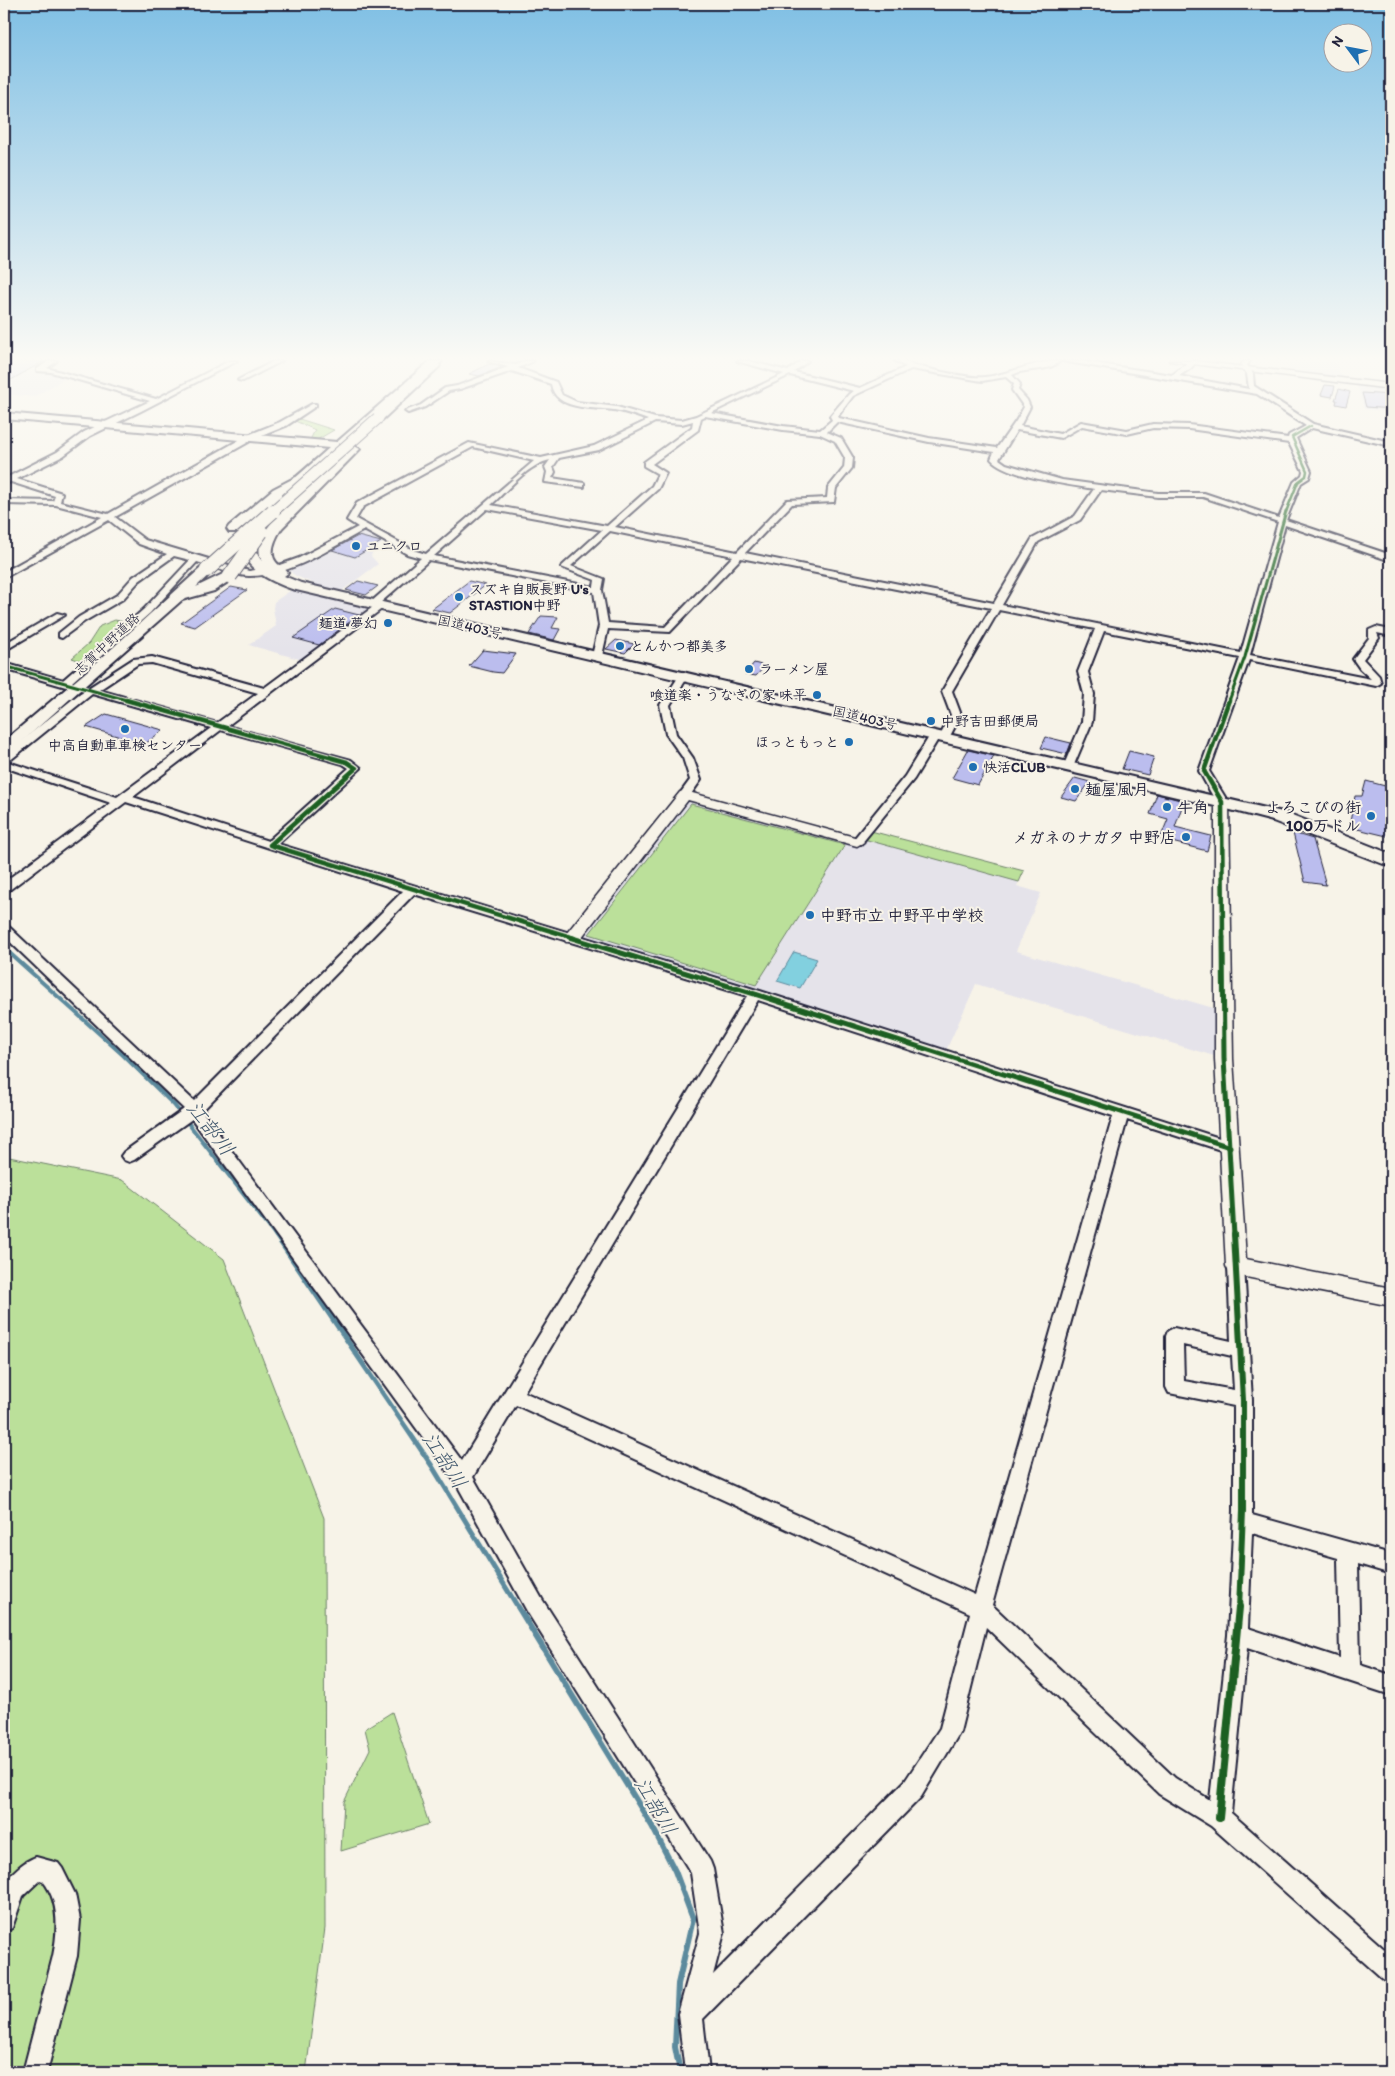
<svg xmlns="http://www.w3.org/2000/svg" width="1395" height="2076" font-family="Itim,'Klee One',sans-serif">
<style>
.built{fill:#e5e3ea}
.green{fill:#bbe09a;stroke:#6e816a}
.water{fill:#82d0df;stroke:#5c8a9d}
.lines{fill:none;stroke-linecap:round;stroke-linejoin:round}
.stream-far2{stroke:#5c8a9d;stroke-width:4}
.stream-far1{stroke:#5c8a9d;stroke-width:5}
.stream{stroke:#5c8a9d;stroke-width:6}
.building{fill:#bbbdee;stroke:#22223b}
.minor-casing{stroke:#22223b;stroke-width:4}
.tertiary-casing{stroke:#22223b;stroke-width:3}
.primary-casing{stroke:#22223b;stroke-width:4}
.trunk-casing{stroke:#22223b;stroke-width:4}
.minor{fill:#f7f3e8;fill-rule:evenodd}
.tertiary{fill:#f7f3e8;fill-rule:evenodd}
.primary{fill:#f7f3e8;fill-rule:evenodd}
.trunk{fill:#f7f3e8;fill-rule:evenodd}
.primary-bridge-far1-casing{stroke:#22223b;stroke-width:13;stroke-linecap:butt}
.primary-bridge-casing{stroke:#22223b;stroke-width:16;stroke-linecap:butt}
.primary-bridge-far1{stroke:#f7f3e8;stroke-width:11}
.primary-bridge{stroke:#f7f3e8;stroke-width:14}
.cycleway-far5-casing{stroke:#f7f3e8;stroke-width:4.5}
.cycleway-far4-casing{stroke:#f7f3e8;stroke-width:5}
.cycleway-far3-casing{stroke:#f7f3e8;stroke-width:7}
.cycleway-far2-casing{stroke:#f7f3e8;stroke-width:8}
.cycleway-far1-casing{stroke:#f7f3e8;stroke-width:9}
.cycleway-casing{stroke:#f7f3e8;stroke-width:11}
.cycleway-far5{stroke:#1b5e20;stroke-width:2.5}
.cycleway-far4{stroke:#1b5e20;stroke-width:3}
.cycleway-far3{stroke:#1b5e20;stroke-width:4.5}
.cycleway-far2{stroke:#1b5e20;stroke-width:5}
.cycleway-far1{stroke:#1b5e20;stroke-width:6}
.cycleway{stroke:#1b5e20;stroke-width:8}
.poi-dot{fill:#1f6fb2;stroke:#f7f3e8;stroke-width:2}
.labels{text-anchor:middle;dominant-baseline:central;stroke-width:4;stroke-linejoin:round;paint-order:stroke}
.far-poi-label{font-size:14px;font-weight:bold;fill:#22223b;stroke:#f7f3e8;text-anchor:start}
.far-street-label{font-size:14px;fill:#22223b;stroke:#f7f3e8}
.poi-label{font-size:16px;font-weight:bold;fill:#22223b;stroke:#f7f3e8;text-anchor:start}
.near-water-label{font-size:21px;font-style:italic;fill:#3f566c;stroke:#f7f3e8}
</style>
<rect width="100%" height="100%" fill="#f7f3e8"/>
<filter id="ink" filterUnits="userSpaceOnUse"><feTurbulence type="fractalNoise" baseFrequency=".02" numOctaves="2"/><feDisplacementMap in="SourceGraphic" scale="10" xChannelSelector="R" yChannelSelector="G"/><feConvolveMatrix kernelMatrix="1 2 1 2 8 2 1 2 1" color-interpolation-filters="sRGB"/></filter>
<g filter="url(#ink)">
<g class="built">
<polygon points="4,361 54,361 40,369 69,376 34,397 4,394"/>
<polygon points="1265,361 1334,361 1344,381 1286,374 1287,366"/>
<polygon points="1357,383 1391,387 1391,412 1364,409"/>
<polygon points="364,527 387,540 374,549 371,556 378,564 340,592 329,590 296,576 284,567"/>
<polygon points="297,586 380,606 306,661 249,645 276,626 273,608 274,602"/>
<polygon points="685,795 857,841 867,830 1024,871 1017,886 1041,893 1016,951 1224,1011 1224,1059 976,984 944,1055 572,938"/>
</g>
<g class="green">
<polygon points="296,418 334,430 315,441 310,440 315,430 293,420"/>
<polygon points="115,620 137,625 95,666 72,658 89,643 100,626"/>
<polygon points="691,804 845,845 756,985 589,934"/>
<polygon points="867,830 1024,871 1019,882 860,838"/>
<polygon points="4,1156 122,1180 224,1259 324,1518 325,1928 306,2072 4,2072"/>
<polygon points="392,1712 429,1824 341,1851 344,1802 370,1749 365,1729"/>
</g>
<polygon class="water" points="794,952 817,959 800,988 777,981"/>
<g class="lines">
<polyline class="stream-far2" points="4,948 123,1055 174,1105 276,1236"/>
<polyline class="stream-far1" points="275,1234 432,1466 519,1609"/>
<polyline class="stream" points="518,1607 652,1826 675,1871 693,1919 678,1984 675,2047 680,2072"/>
</g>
<g class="building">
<polygon points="4,361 44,361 4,384"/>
<polygon points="489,364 502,367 479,376 469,374"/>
<polygon points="1325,385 1335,386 1332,397 1321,395"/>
<polygon points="1339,389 1350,392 1346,406 1336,404 1337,400 1335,400"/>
<polygon points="1362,393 1391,395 1391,409 1366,407"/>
<polygon points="358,536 381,542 355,557 332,550"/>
<polygon points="358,581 378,586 366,595 346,590"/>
<polygon points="469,581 486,585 450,613 432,609"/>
<polygon points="231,587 247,590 195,627 181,623"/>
<polygon points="335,609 359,615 319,645 293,638"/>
<polygon points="541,616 558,617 552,628 560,629 554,640 529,634"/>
<polygon points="616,640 634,644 625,653 606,649"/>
<polygon points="483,650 516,654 502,673 493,672 469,666"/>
<polygon points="754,663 765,666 756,676 745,674"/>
<polygon points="106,714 163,730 145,744 86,727"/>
<polygon points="1046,737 1071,743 1067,754 1041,748"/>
<polygon points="968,750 994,756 978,785 952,778"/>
<polygon points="1129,751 1154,757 1148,775 1122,769"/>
<polygon points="1075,778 1090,782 1076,801 1061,797"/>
<polygon points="1366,781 1389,787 1391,837 1349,827 1355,796 1362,796"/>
<polygon points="1157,794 1184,801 1175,827 1211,836 1207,851 1160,839 1168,819 1150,814"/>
<polygon points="1293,833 1313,839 1326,885 1305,882"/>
</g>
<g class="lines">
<defs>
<g id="minor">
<path d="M49,361H57L47,368L156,399L229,361H237L141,411L90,436L63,456L17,479L62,493L60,502L108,514L248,435L280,422L312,404H316V406L286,426L254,439L115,517L145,540L249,571L274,567L299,558L358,527L347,520L357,503L469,443L541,458L594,446L648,420C637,416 626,412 614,410C593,407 555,411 551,384L512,371L460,389L449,391L425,407L408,413L405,411L421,405L445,388L457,386L508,367L488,361L516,365L525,361H534L518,368L556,382L562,395L577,402L617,407L655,418L682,420L696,416L784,374L737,361H749L788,371L801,361H808L794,372L860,388L906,367L895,361H905L912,365C931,369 967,379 985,377C1010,374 1035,361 1060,361C1048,373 1027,367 1012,375L1020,384L1018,390L1027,400L1030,407L1020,426L1060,434L1081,422L1127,430L1153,424L1189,425L1288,438L1289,435L1306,426L1257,394L1062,361H1080L1172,375L1190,361H1197L1191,368L1179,376L1249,389L1247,374L1241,365L1244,361H1250L1247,365L1253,374L1254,386L1313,424L1391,442V446L1312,428L1296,438L1311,471L1309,478L1301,483L1286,520L1391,555V561L1285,525L1250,655L1371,679L1360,669L1353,659L1369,638V630L1376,627L1391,630V636L1377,633L1379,638L1363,659L1379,676L1381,683L1376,686L1249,660L1209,771L1228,802L1222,805L1216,802L1199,771L1240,658L1104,631L1088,672L1094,694L1092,722L1073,767L1069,768L1064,765L1082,722L1084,694L1078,672L1095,629L999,610L952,691L961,715L950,736L945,739L940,736L914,779L861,844H853V840L905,776L932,732L941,734L951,715L942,691L991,608L741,558L670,632L608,629L602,656L597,659L592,656L599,626L594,592L429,560L380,603L385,606L383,608L227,726L351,760L361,768L278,844L760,991L1235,1143L1237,1147L1235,1151L1230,1153L1127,1120L992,1605L1175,1778L1210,1800L1228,1635L1234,1511V1406L1169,1393L1166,1387V1336L1168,1331L1174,1328L1231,1341L1228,1266L1230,1261L1236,1259L1242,1261L1244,1266L1252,1400V1515L1391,1554V1574L1358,1564L1360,1665L1391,1675V1695L1247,1648L1231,1813L1391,1955V1983L1383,1979L1211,1826L1159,1794L986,1627L960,1732L921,1797L703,2019L709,2072H685L678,2014L700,1933L691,1873L528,1613L456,1483L192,1119L134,1160L129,1162L124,1160L121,1156L124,1152L184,1109L4,936V925L8,926L194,1101L403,891L126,802L8,891L4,892V882L111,803L4,767V755L79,694L133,659L152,657L264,688L373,607L369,604L371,602L421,558L407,554L364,530C329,549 291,576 250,576C236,577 212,566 197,562L150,613L72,682L75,685L74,687H66L4,669V663L63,680L144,609L190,560L174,556L139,581L123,599L85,621L62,638L59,637V633L79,617L117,595L133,577L167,554L139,544L109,520L4,578V572L102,517L56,505L4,504V500L53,501L55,496L11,482L4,484V479L57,452L84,432L150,401L51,372L37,371V369ZM911,369L982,381L1006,377L1014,384L1012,390L1024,407L1016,421L997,448L929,438L839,418L838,416L853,396ZM790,375L854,391L849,394L830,416L832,420L820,430L783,426L711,413ZM705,416L783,430L820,434L835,441L845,458L844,468L828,488L827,498L787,500L737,552L615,527L658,489L666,473L652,464L698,430L701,418ZM693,421L692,427L644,462V466L658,474L652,486L607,526L491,505C508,490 527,465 550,460L545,467L547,472L545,482L584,487V483L552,478L555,472L553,467L559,458L599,450L655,422L682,424ZM837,422L929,442L994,452L991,459C1007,477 1070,485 1094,489L1075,516L1032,539L994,603L745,553L792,504L834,502L836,488L852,468L853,458L841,438L827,432ZM1082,426L1127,434L1153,428L1189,429L1289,443L1303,471L1302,475L1294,482L1279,518L1204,493H1158L1062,480L1006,464L999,459L1017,430L1061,438ZM473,447L534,461L426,554L413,550L356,519L363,507ZM1101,490L1158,497H1203L1278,522L1241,653L1002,605L1038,542L1080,520ZM487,509L602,530L561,567L595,580L594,587L434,556ZM610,531L733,556L665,627L608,623L602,590L604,579L571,566ZM152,663L258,693L217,723L99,690L138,664ZM92,694L211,728L117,797L8,762ZM221,730L343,764L349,768L268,841L133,797ZM414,894L747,996L462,1461L202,1111ZM758,1000L1113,1116L975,1595L524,1392ZM1183,1345L1232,1356L1234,1390L1184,1381ZM516,1405L970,1613L940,1728L905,1781L713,1975L724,1933L713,1869L710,1861L542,1599L473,1477ZM1252,1533L1338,1558L1340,1658L1248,1628Z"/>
<polygon points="274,361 282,361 243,381 238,380"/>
<polygon points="57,613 65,615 4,651 4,644"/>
<polygon points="684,672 689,675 670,705 676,734 693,758 701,780 689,797 685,798 679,795 690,780 683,758 666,734 660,705 681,673"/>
<path d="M36,1857L58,1863L62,1868L75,1894L80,1920L77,1956L47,2072H23L53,1956C58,1931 60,1902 43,1881L40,1880L23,1896L12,1928L4,1932V1886C9,1874 24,1861 36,1857Z"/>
</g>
<g id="tertiary">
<polygon points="1169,361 1195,361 1391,384 1391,389"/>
<polygon points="685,791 862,839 864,842 857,846 688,800 578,942 566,942 564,938 566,934 680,792"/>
<polygon points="1222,798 1229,802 1233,1059 1246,1259 1391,1288 1391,1306 1236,1275 1229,1272 1226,1266 1215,1059 1215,802"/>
</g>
<g id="primary">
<polygon points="435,362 440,365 439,367 382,420 374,420 374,416"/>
<polygon points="296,477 302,481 300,484 281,495 237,532 229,532 227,529 229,526 273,489"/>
<polygon points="207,566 214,570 196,587 225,573 230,572 237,576 214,591 182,600 10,752 4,754 4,741 88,670 202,567"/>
</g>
<path id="trunk" d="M430,361H442L349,443L360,449L282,528C276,537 268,552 276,562C279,566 285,568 288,573L284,576L301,583L1287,813L1391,854V867L1273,821L1219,807L292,589C260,578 225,557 249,519C254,511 264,504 271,498C291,482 310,465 329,448L4,419V413L337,442ZM342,449H347C324,471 278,509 263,535C259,544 258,553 262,561C251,548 254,535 261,521Z"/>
</defs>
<use href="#minor" class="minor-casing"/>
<use href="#tertiary" class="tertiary-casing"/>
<use href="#primary" class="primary-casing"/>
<use href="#trunk" class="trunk-casing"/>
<use href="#minor" class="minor"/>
<use href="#tertiary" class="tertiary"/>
<use href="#primary" class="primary"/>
<use href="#trunk" class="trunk"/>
<defs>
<polyline id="primary-bridge-far1" points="272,512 378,418"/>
<g id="primary-bridge">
<polyline points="207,570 273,511"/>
<polyline points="230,576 261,532"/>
</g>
</defs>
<use href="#primary-bridge-far1" class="primary-bridge-far1-casing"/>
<use href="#primary-bridge" class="primary-bridge-casing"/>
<use href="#primary-bridge-far1" class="primary-bridge-far1"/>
<use href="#primary-bridge" class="primary-bridge"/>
<defs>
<polyline id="cycleway-far5" points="1286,512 1298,482 1306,476 1307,471 1292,437 1311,426"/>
<g id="cycleway-far4">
<polyline points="4,666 130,701"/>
<polyline points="1229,701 1245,657 1286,511"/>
</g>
<g id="cycleway-far3">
<polyline points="126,700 347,762 356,768 270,845 574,938"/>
<polyline points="1223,938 1222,802 1204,771 1229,700"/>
</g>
<g id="cycleway-far2">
<polyline points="569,937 758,995 1230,1147"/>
<polyline points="1223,937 1224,1059 1234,1236"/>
</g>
<polyline id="cycleway-far1" points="1234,1234 1243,1400 1243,1511 1239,1609"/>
<polyline id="cycleway" points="1219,1818 1239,1607"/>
</defs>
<use href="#cycleway-far5" class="cycleway-far5-casing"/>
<use href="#cycleway-far4" class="cycleway-far4-casing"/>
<use href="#cycleway-far3" class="cycleway-far3-casing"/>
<use href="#cycleway-far2" class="cycleway-far2-casing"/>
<use href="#cycleway-far1" class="cycleway-far1-casing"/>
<use href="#cycleway" class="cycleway-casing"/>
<use href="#cycleway-far5" class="cycleway-far5"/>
<use href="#cycleway-far4" class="cycleway-far4"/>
<use href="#cycleway-far3" class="cycleway-far3"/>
<use href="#cycleway-far2" class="cycleway-far2"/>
<use href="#cycleway-far1" class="cycleway-far1"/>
<use href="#cycleway" class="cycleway"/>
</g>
</g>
<linearGradient id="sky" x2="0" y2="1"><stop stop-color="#7fbfe4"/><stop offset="0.55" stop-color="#fbfaf5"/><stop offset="1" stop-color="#fbfaf5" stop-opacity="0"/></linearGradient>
<rect width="1395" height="652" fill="url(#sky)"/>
<g class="poi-dot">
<circle cx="356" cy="546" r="5"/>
<circle cx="459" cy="597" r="5"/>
<circle cx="388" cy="623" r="5"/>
<circle cx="620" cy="646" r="5"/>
<circle cx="749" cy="669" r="5"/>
<circle cx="817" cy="695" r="5"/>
<circle cx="931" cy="721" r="5"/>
<circle cx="125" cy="729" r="5"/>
<circle cx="849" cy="742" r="5"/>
<circle cx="973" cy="767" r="5"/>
<circle cx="1075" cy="789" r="5"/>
<circle cx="1167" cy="807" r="5"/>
<circle cx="1371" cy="816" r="5"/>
<circle cx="1186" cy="837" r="5"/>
<circle cx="810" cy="915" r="5"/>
</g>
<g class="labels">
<g class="far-poi-label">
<text x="366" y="546">ユニクロ</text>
<text x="469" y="589">スズキ自販長野 U's<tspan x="469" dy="16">STASTION中野</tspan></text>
<text x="378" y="623" text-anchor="end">麺道 夢幻</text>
<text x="630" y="646">とんかつ都美多</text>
<text x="759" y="669">ラーメン屋</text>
<text x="807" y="695" text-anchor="end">喰道楽・うなぎの家 味平</text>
<text x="941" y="721">中野吉田郵便局</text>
<text x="839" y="742" text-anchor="end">ほっともっと</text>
<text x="125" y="745" text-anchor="middle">中高自動車車検センター</text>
<text x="983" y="767">快活CLUB</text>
</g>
<g class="far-street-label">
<text transform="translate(470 627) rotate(13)">国道403号</text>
<text transform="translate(107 644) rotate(-43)">志賀中野道路</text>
<text transform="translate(865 718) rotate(13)">国道403号</text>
</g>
<g class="poi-label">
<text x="1085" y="789">麺屋風月</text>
<text x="1177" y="807">牛角</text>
<text x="1361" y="807" text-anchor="end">よろこびの街<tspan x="1361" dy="18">100万ドル</tspan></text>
<text x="1176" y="837" text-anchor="end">メガネのナガタ 中野店</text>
<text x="820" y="915">中野市立 中野平中学校</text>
</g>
<g class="near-water-label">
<text transform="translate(211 1128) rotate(52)">江部川</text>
<text transform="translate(445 1460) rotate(57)">江部川</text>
<text transform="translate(656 1806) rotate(60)">江部川</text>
</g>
</g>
<rect width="1395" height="2076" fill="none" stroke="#f7f3e8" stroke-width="20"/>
<rect x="10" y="10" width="1375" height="2056" fill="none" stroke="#22223b" stroke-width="2" filter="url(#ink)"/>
<g transform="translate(1348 48) rotate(302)"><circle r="24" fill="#f7f3e8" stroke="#a29fa3"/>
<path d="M0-4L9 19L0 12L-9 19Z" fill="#1f6fb2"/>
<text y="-8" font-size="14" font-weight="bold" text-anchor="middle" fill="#22223b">N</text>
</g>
</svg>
